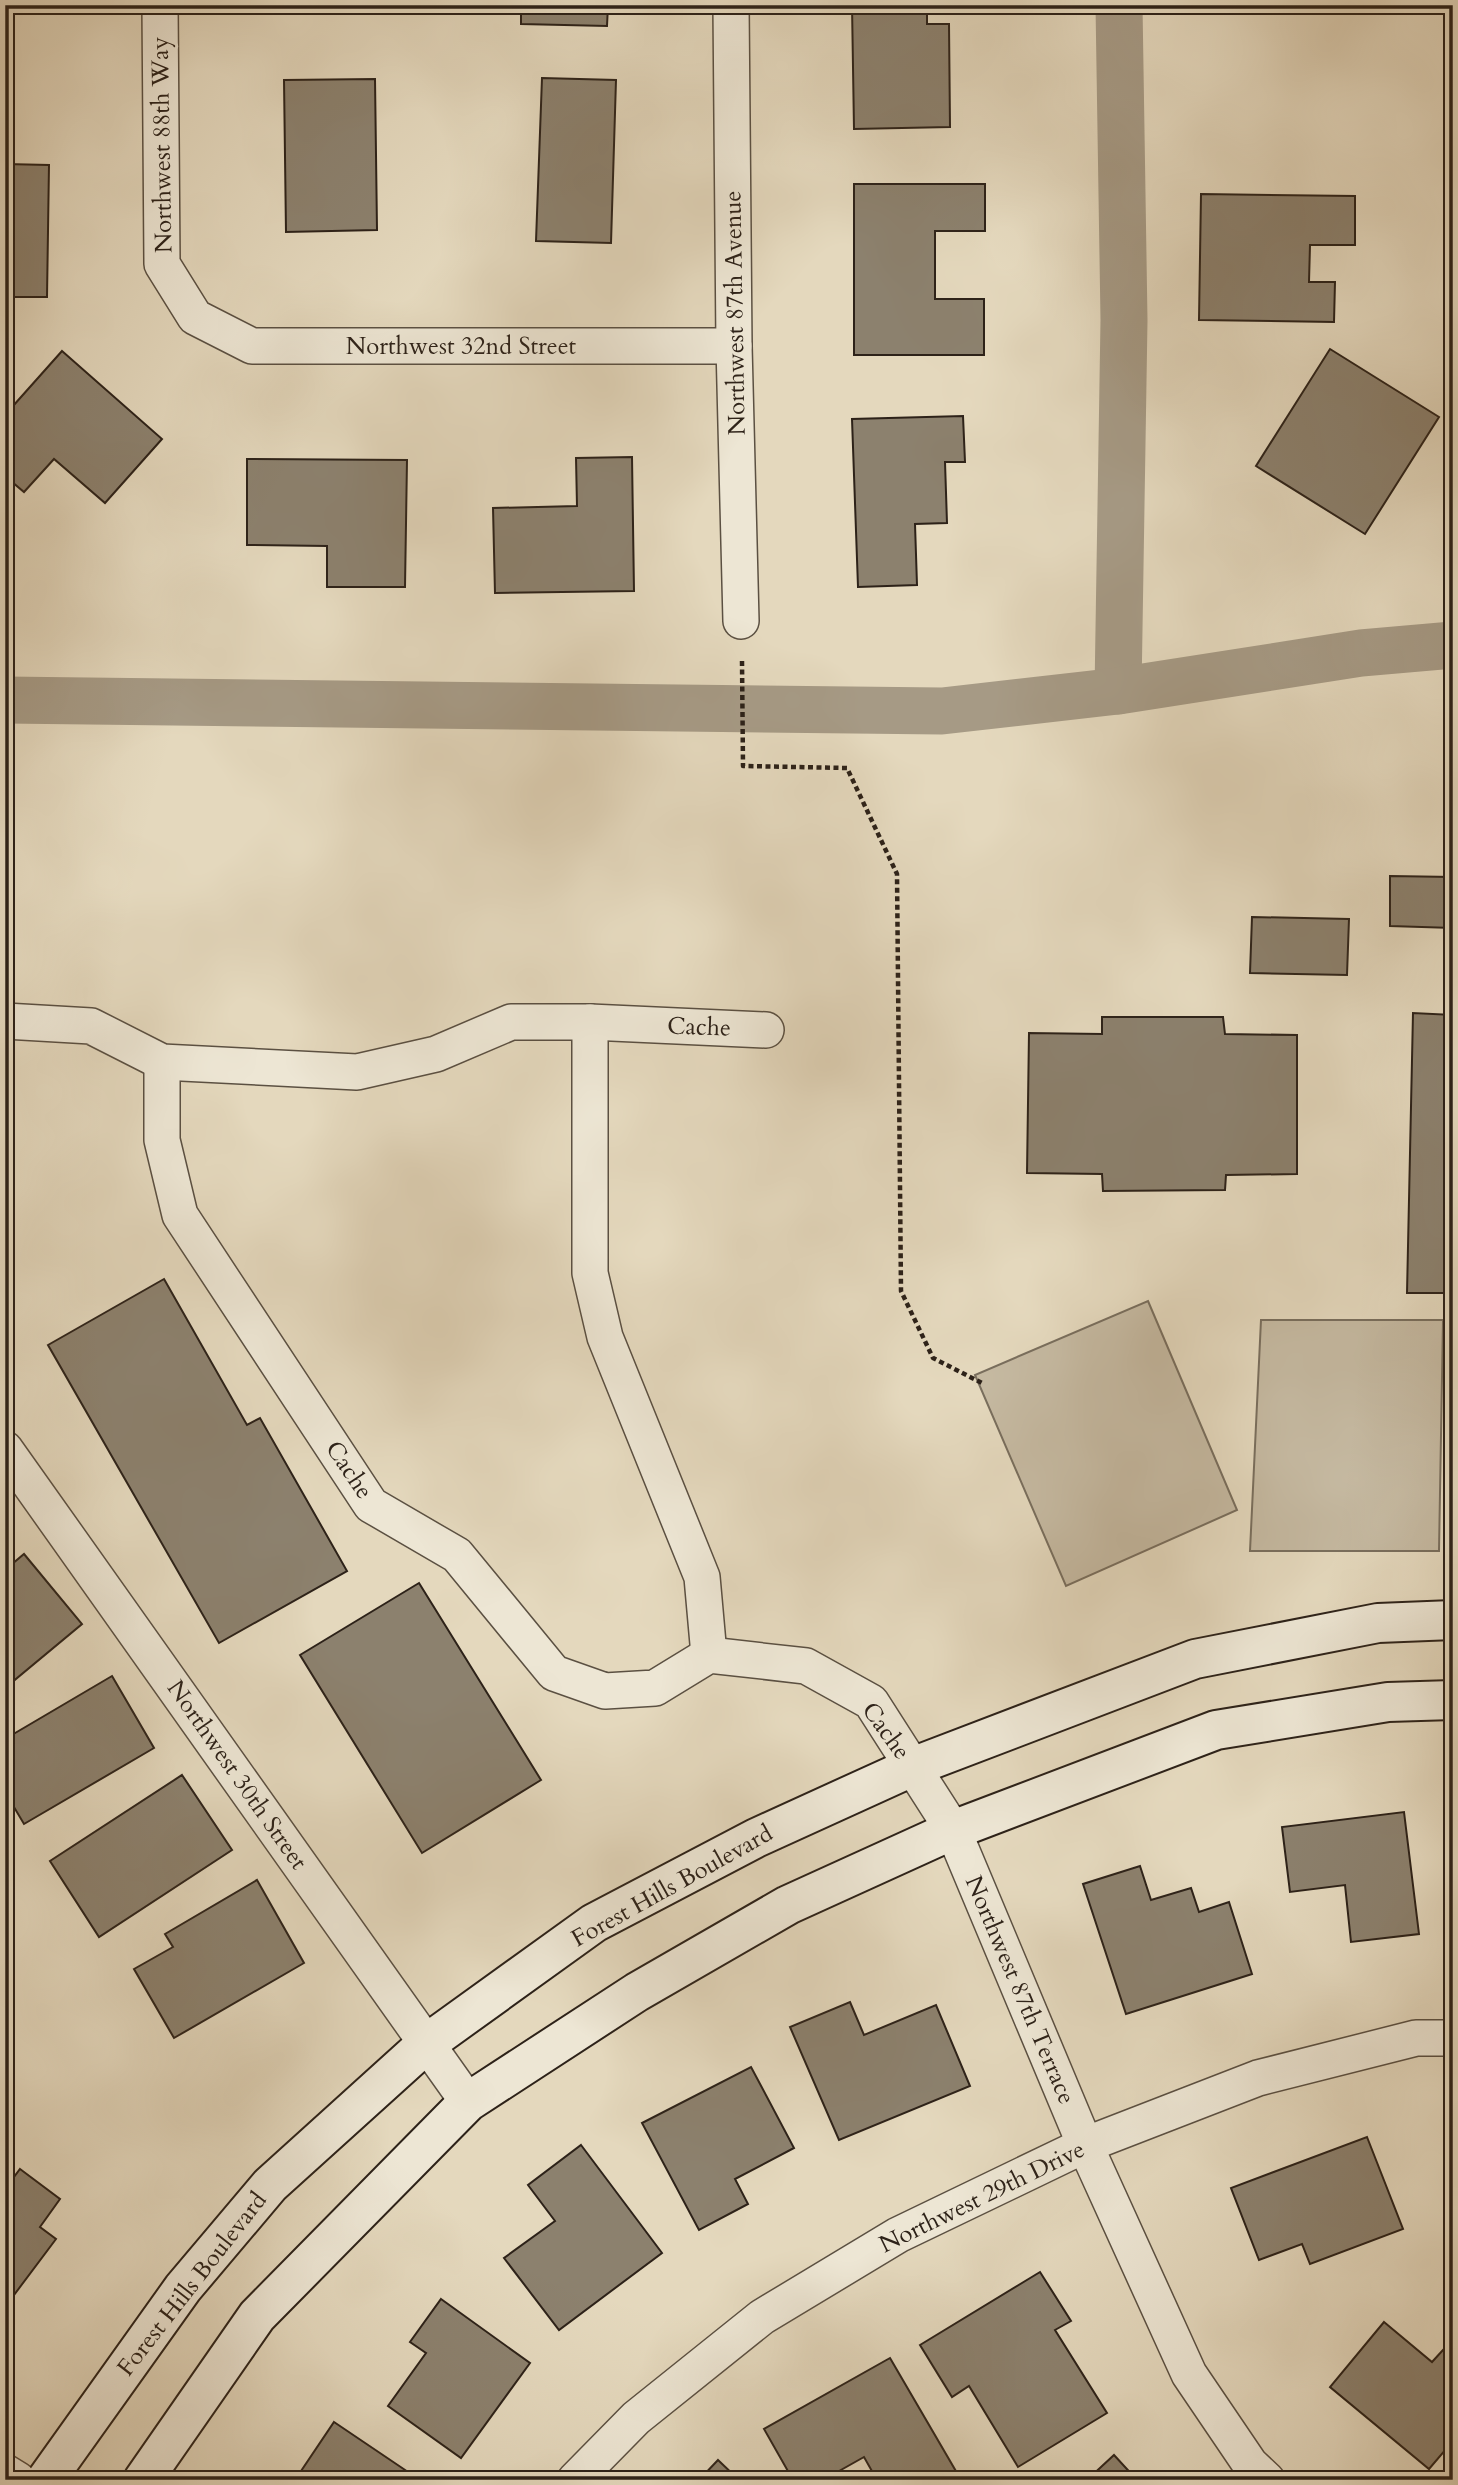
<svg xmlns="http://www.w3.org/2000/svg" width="1458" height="2485" font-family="Cardo,serif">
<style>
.green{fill:#c5b9a1;stroke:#796e5d;stroke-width:2}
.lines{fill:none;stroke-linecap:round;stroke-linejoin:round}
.canal{stroke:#a69a85;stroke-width:47}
.building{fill:#8c816e;stroke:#2d2219;stroke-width:2}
.street-casing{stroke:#5b5042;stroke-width:38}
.secondary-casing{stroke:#2d2219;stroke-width:42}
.path{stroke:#2d2219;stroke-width:4.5;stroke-dasharray:5 3.5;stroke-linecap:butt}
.street{stroke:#ede6d4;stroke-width:35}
.secondary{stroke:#ede6d4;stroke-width:38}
.labels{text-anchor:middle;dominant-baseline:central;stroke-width:6;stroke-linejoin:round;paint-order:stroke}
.street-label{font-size:24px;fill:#2d2219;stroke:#ede6d4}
</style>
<rect width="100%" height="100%" fill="#e4d8bd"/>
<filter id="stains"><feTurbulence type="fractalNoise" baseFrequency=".00286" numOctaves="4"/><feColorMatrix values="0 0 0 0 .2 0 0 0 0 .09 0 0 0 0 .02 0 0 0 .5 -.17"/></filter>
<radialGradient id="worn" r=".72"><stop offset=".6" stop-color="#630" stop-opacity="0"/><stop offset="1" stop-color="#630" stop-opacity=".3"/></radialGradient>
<g class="green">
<polygon points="1148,1301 1237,1510 1066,1586 975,1375"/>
<polygon points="1261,1320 1443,1320 1439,1551 1250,1551"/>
</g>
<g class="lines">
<g class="canal">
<polyline points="1118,691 1124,320 1119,5"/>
<polyline points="5,700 942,711 1118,691 1361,653 1453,645"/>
</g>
</g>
<g class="building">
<polygon points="5,5 45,5 45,10 5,11"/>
<polygon points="277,5 365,5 365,8"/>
<polygon points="521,5 608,5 607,26 521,24"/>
<polygon points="852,5 927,5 927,24 949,24 950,127 854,129"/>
<polygon points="542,78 616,80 611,243 536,241"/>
<polygon points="375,79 377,230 286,232 284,80"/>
<polygon points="5,164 49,165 47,297 5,297"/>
<polygon points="854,184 985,184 985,231 935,231 935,299 984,299 984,355 854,355"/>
<polygon points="1201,194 1355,196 1355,245 1310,245 1309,282 1335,282 1334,322 1199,320"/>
<polygon points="1330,349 1439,417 1365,534 1256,466"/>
<polygon points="62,351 162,439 105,503 54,459 24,492 5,476 5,415"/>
<polygon points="963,416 965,462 945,462 947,523 915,524 917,585 858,587 852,419"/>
<polygon points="632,457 634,591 495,593 493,508 577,506 576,458"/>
<polygon points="247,459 407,460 405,587 327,587 327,546 247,545"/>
<polygon points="1390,876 1453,877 1453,928 1390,926"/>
<polygon points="1252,917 1349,919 1347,975 1250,973"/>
<polygon points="1453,1010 1453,1293 1407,1293 1413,1013 1453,1015"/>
<polygon points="1102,1017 1223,1017 1225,1034 1297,1035 1297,1174 1226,1175 1225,1190 1103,1191 1102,1174 1027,1173 1029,1033 1102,1034"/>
<polygon points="164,1279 247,1425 260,1418 347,1571 219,1643 48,1345"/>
<polygon points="24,1554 82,1624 5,1688 5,1570"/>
<polygon points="419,1583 541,1780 422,1853 300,1655"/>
<polygon points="112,1676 154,1748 24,1824 5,1792 5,1739"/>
<polygon points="182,1775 232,1850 99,1937 50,1861"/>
<polygon points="1404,1812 1419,1934 1351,1942 1345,1885 1290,1892 1282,1827"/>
<polygon points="1140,1866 1151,1900 1191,1888 1199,1912 1229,1902 1252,1974 1126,2014 1083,1884"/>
<polygon points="257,1880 304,1963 174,2038 134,1969 173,1947 165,1934"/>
<polygon points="850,2002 864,2035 936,2005 970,2086 839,2140 790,2027"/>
<polygon points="751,2067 794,2148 735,2179 748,2204 699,2230 642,2123"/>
<polygon points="1367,2137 1403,2229 1310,2264 1302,2244 1259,2260 1231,2188"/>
<polygon points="581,2145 662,2253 559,2330 504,2258 555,2221 528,2185"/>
<polygon points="20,2169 60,2199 40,2227 56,2239 5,2307 5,2189"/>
<polygon points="1040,2272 1071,2321 1055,2330 1107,2413 1018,2467 969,2386 952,2397 920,2345"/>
<polygon points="441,2299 530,2363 461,2458 388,2406 426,2353 410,2342"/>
<polygon points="1384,2322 1432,2362 1453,2339 1453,2441 1429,2469 1330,2387"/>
<polygon points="890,2358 957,2473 945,2480 877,2480 864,2457 823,2480 793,2480 764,2429"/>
<polygon points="334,2422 417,2478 416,2480 295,2480"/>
<polygon points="1114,2455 1137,2480 1087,2480"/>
<polygon points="718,2460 739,2480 699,2480"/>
</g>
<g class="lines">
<defs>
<g id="street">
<polyline points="160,5 162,264 195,317 252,346 734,346"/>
<polyline points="731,5 734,346 741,621"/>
<polyline points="5,1021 91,1026 162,1062 357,1072 436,1054 511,1022 590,1022 766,1030"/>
<polyline points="590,1022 590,1273 605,1337 702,1577 709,1655"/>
<polyline points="162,1062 162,1140 180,1215 371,1505 457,1555 554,1673 605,1691 655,1688 709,1655 806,1666 871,1702 953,1830 1085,2145 1189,2374 1250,2464 1267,2480"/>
<polyline points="5,1449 468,2102"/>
<polyline points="5,2472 18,2480"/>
<polyline points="575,2480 636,2418 762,2317 898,2235 1085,2145 1258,2078 1416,2038 1453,2038"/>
</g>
<g id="secondary">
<polyline points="46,2480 183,2288 270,2185 426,2044 594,1923 756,1838 912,1767 1195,1659 1378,1623 1453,1620"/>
<polyline points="143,2480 257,2316 468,2102 637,1992 788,1905 953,1830 1216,1730 1388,1702 1453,1700"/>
</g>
</defs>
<use href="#street" class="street-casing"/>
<use href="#secondary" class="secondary-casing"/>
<polyline class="path" points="742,661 743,766 847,768 897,874 901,1291 933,1358 982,1383"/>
<use href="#street" class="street"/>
<use href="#secondary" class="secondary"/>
</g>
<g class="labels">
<g class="street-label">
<text transform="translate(162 145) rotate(-91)">Northwest 88th Way</text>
<text transform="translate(735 313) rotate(-91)">Northwest 87th Avenue</text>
<text x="461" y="346">Northwest 32nd Street</text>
<text transform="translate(699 1027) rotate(2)">Cache</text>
<text transform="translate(349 1470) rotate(56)">Cache</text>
<text transform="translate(886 1731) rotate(54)">Cache</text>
<text transform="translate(237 1775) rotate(55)">Northwest 30th Street</text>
<text transform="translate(672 1886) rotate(-29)">Forest Hills Boulevard</text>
<text transform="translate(1020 1990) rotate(67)">Northwest 87th Terrace</text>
<text transform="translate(982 2197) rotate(-26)">Northwest 29th Drive</text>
<text transform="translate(192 2284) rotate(-52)">Forest Hills Boulevard</text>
</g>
</g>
<rect width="1458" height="2485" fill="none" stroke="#e4d8bd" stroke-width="28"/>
<rect x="7" y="7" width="1444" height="2471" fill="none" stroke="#2d2219" stroke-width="3.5"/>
<rect x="14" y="14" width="1430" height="2457" fill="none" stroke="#2d2219" stroke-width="2"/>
<rect width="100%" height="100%" filter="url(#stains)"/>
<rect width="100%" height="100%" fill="url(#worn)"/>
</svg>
